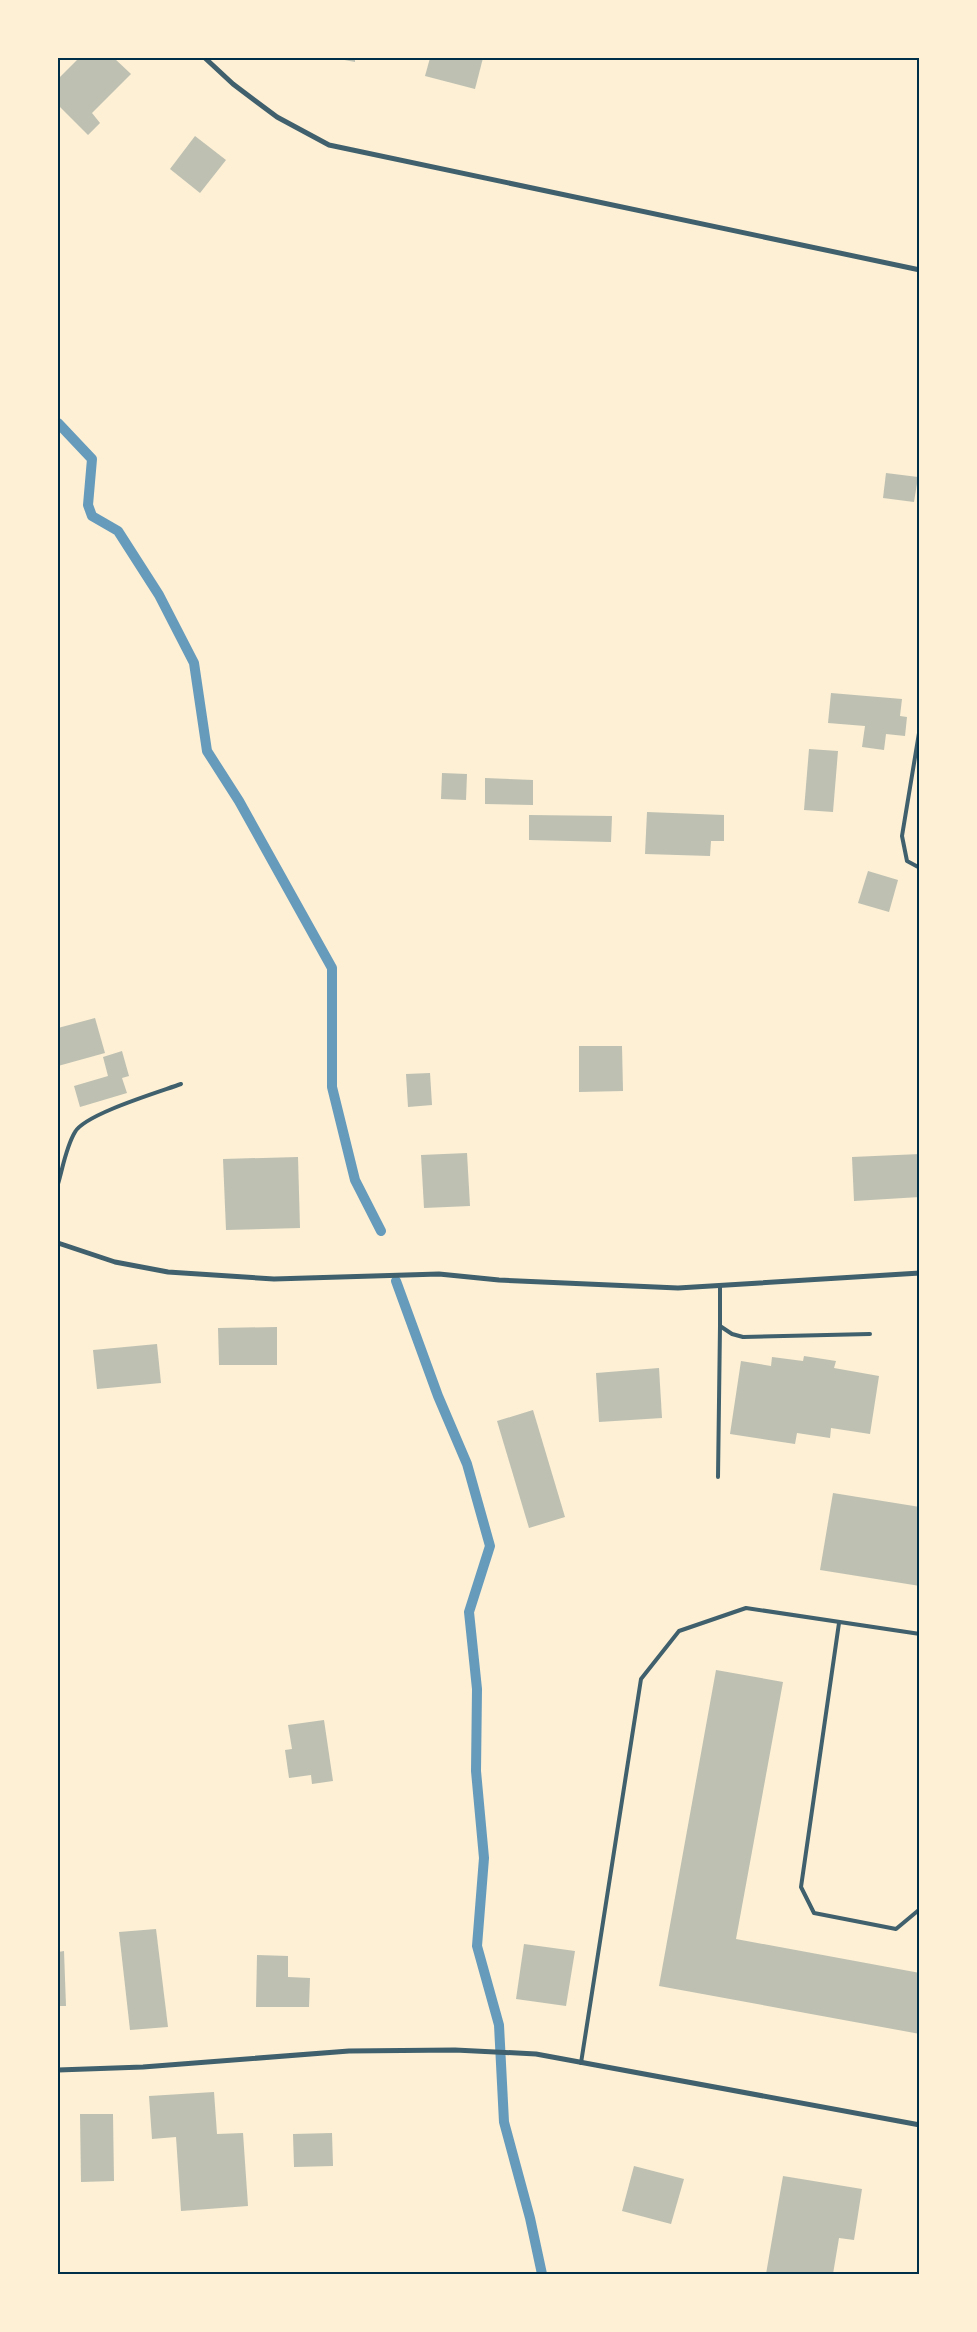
<svg xmlns="http://www.w3.org/2000/svg" width="977" height="2332" font-family="Georgia,serif">
<style>
.lines{fill:none;stroke-linecap:round;stroke-linejoin:round}
.stream{stroke:#669bbc;stroke-width:10}
.building{fill:#bec0b2}
.service{stroke:#3f606c;stroke-width:4}
.minor{stroke:#3f606c;stroke-width:5}
.neatline{fill:none;stroke:#003049;stroke-width:2}
</style>
<rect width="100%" height="100%" fill="#fdf0d5"/>
<g class="lines">
<g class="stream">
<polyline points="58,423 92,459 88,505 92,516 118,531 159,595 194,663 207,751 239,801 332,968 332,1087 355,1180 381,1231"/>
<polyline points="396,1281 438,1396 467,1464 490,1546 469,1612 477,1689 476,1771 484,1858 477,1946 499,2025 504,2122 530,2218 542,2274"/>
</g>
</g>
<g class="building">
<polygon points="79,58 114,58 131,74 92,113 100,123 88,135 58,105 58,79"/>
<polygon points="334,58 355,58 355,62"/>
<polygon points="430,58 483,58 475,89 425,76"/>
<polygon points="195,136 226,160 200,193 170,169"/>
<polygon points="886,473 918,477 914,502 883,498"/>
<polygon points="831,693 902,699 900,716 907,717 905,736 886,734 884,750 862,747 865,726 828,723"/>
<polygon points="809,749 838,751 833,812 804,810"/>
<polygon points="442,773 467,774 466,800 441,799"/>
<polygon points="485,778 533,780 533,805 485,804"/>
<polygon points="647,812 724,815 724,841 711,841 710,856 645,854"/>
<polygon points="529,815 612,816 611,842 529,840"/>
<polygon points="868,871 898,880 889,912 858,903"/>
<polygon points="95,1018 105,1053 58,1066 58,1028"/>
<polygon points="579,1046 622,1046 623,1091 579,1092"/>
<polygon points="122,1051 129,1076 122,1078 127,1093 80,1107 74,1086 108,1076 103,1057"/>
<polygon points="430,1073 432,1105 408,1107 406,1074"/>
<polygon points="467,1153 470,1206 424,1208 421,1155"/>
<polygon points="920,1154 920,1197 854,1201 852,1157"/>
<polygon points="298,1157 300,1228 226,1230 223,1159"/>
<polygon points="277,1327 277,1365 219,1365 218,1328"/>
<polygon points="157,1344 161,1383 97,1389 93,1350"/>
<polygon points="804,1356 836,1361 834,1368 879,1376 870,1434 831,1428 830,1438 797,1433 795,1444 730,1434 741,1361 771,1366 772,1357 803,1361"/>
<polygon points="659,1368 662,1418 599,1422 596,1373"/>
<polygon points="533,1410 565,1517 529,1528 497,1421"/>
<polygon points="833,1493 920,1507 920,1586 820,1570"/>
<polygon points="716,1670 783,1682 736,1939 920,1973 920,2034 659,1986"/>
<polygon points="324,1720 333,1781 312,1784 311,1775 289,1778 285,1750 292,1749 288,1725"/>
<polygon points="156,1929 168,2027 130,2030 119,1932"/>
<polygon points="524,1944 575,1951 566,2006 516,1999"/>
<polygon points="64,1951 66,2006 58,2006 58,1952"/>
<polygon points="257,1955 288,1956 288,1977 310,1978 309,2007 256,2007"/>
<polygon points="214,2092 217,2134 243,2133 248,2206 181,2211 176,2137 152,2139 149,2096"/>
<polygon points="80,2114 113,2114 114,2181 81,2182"/>
<polygon points="332,2133 333,2166 294,2167 293,2134"/>
<polygon points="634,2166 684,2179 671,2224 622,2211"/>
<polygon points="783,2176 862,2189 854,2240 839,2238 833,2274 766,2274"/>
</g>
<g class="lines">
<g class="service">
<polyline points="920,727 902,836 907,861 920,868"/>
<path d="M58,1184C63,1167 66,1147 75,1132C85,1114 159,1092 181,1084"/>
<polyline points="720,1286 720,1326 732,1334 743,1337 870,1334"/>
<polyline points="718,1477 720,1326"/>
<polyline points="839,1623 801,1887 814,1913 896,1929 920,1909"/>
<polyline points="581,2063 641,1679 679,1631 746,1608 920,1634"/>
</g>
<g class="minor">
<polyline points="205,58 233,84 277,117 329,145 920,270"/>
<polyline points="58,1243 115,1262 168,1272 274,1279 439,1274 499,1280 678,1288 920,1273"/>
<polyline points="58,2070 143,2067 349,2051 455,2050 536,2054 920,2125"/>
</g>
</g>
<rect width="977" height="2332" fill="none" stroke="#fdf0d5" stroke-width="118"/>
<rect x="59" y="59" width="859" height="2214" class="neatline"/>
</svg>
